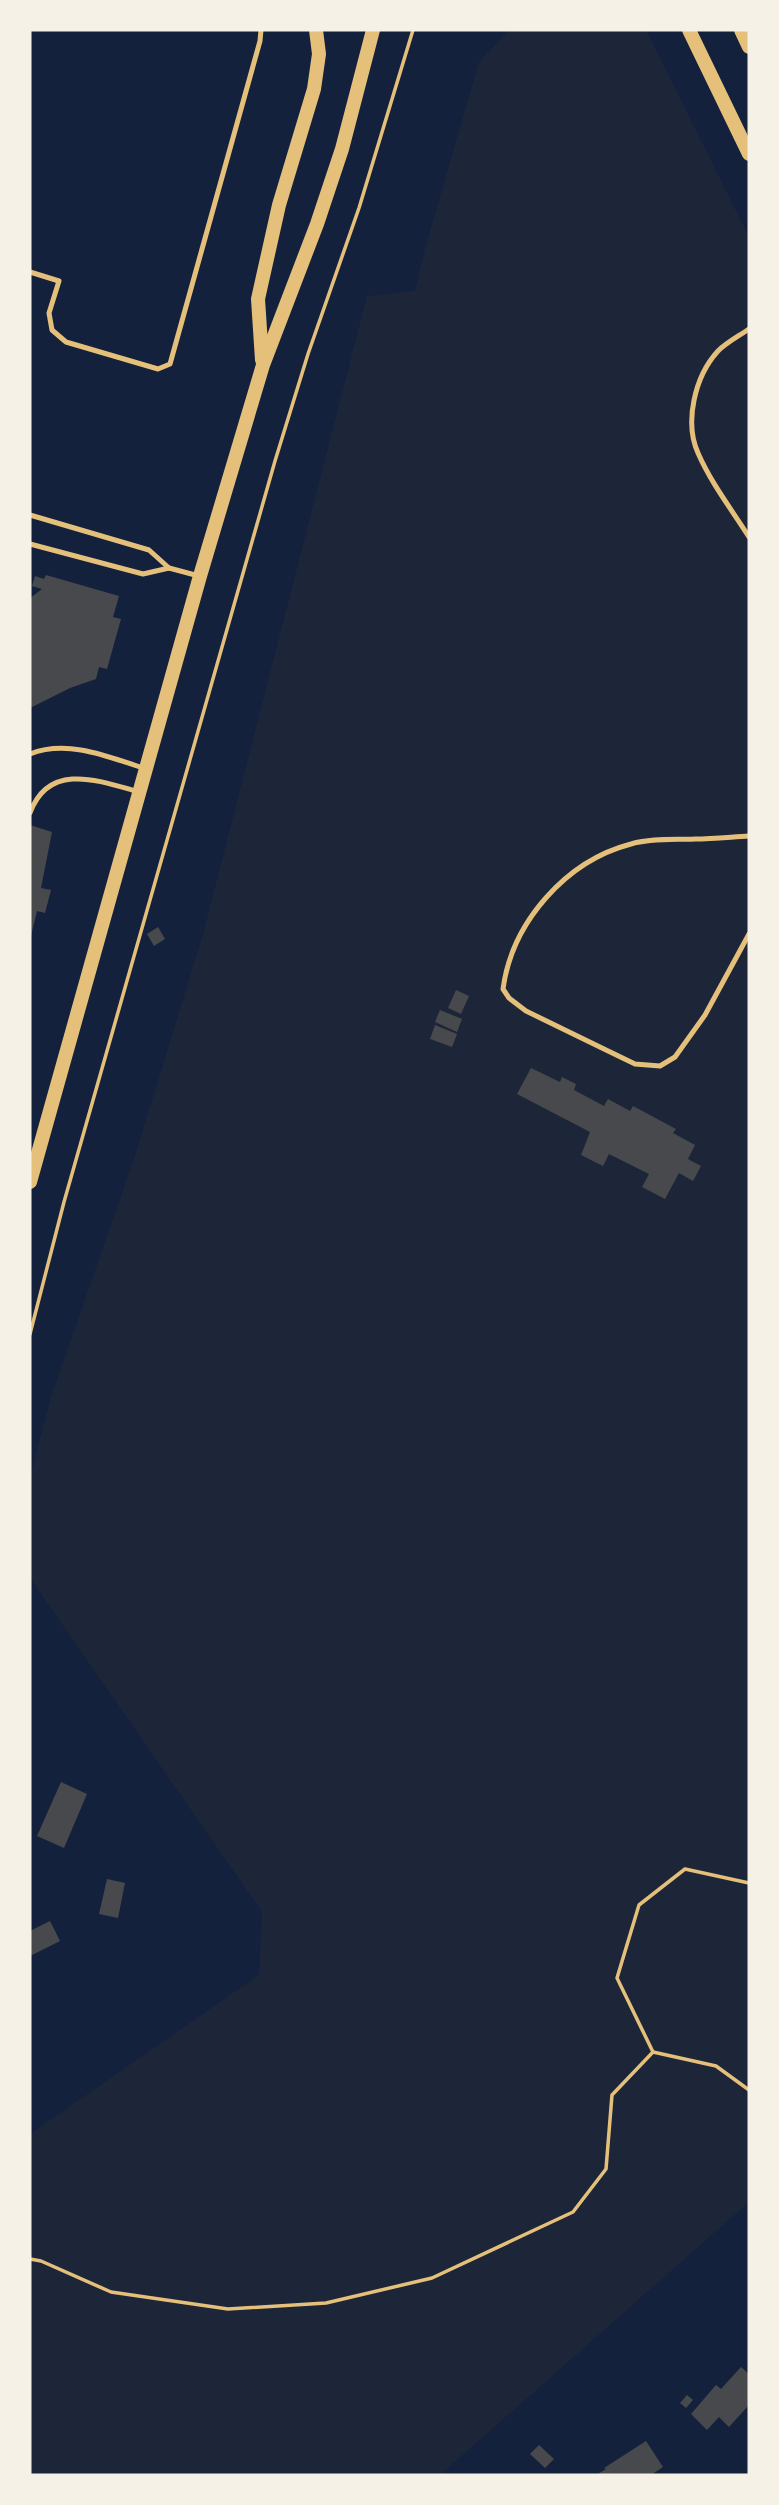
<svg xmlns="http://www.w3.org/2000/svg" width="779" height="2505" font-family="'Fira Sans Condensed',sans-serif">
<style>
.green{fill:#1d2539}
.building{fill:#48494c}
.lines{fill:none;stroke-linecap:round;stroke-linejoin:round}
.path{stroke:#e5c07b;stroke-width:3.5}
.service{stroke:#e5c07b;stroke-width:5}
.secondary{stroke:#e5c07b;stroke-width:14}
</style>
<rect width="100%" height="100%" fill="#14213d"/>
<polygon class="green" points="510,30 646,30 748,235 749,2202 440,2475 30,2475 30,2134 259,1975 262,1912 30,1578 30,1476 51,1397 136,1153 203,934 367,296 415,291 426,245 479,62"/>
<g class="building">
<polygon points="46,575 119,596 113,617 121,619 107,669 99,667 96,679 70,688 30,708 30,598 42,589 32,586 35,576 44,579"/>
<polygon points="30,825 52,832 41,888 51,890 45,913 37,911 31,936"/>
<polygon points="158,927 165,939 154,946 147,934"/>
<polygon points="456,990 469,996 461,1014 448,1008"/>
<polygon points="440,1010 462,1019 457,1032 435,1022"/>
<polygon points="435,1025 457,1034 452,1047 430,1039"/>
<polygon points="531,1068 560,1082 562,1077 576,1084 574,1090 604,1106 608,1099 630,1111 633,1106 676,1129 673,1133 695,1145 688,1159 701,1166 693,1181 679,1173 665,1199 642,1187 649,1174 609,1154 603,1166 581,1155 590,1132 517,1094"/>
<polygon points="61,1782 87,1794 64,1848 37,1836"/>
<polygon points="107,1879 125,1883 118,1918 99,1914"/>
<polygon points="50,1921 60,1941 30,1956 30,1931"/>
<polygon points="741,2367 749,2374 749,2405 729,2427 719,2417 707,2430 691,2414 716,2385 721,2389"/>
<polygon points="687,2395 693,2400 686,2408 680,2403"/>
<polygon points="646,2441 663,2467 651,2475 596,2475 606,2469 604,2468"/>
<polygon points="539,2445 554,2459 545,2468 530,2454"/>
</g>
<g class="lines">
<g class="path">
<polyline points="30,1334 64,1202 275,461 308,354 359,208 413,30"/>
<polyline points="653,2052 617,1978 639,1905 685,1869 749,1883"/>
<polyline points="653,2052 716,2066 749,2090"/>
<polyline points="30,2259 41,2261 111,2292 228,2309 326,2303 432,2278 573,2212 606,2169 612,2095 653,2052"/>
</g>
<g class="service">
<polyline points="30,272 59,281 49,313 52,330 66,342 158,369 170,364 260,41 261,30"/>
<path d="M749,329C739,336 727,342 718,351C695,376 684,422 698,453C711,483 732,510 749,537"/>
<polyline points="30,515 149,550 169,568 199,576"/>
<polyline points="30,544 143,574 169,568"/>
<path d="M30,754C68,739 109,757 146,769"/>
<path d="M30,813C49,761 100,781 139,792"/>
<path d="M749,836C731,837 713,839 695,839C674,840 652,838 631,844C566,861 512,922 503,989L509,998L526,1011L604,1049L635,1064L660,1066L675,1057L705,1015L749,934"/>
</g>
<g class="secondary">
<polyline points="689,30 749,154"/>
<polyline points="741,30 749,47"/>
<polyline points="262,360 258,299 279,205 314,89 319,54 316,30"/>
<polyline points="30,1182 200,576 263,365 317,224 342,149 373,30"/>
</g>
</g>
<rect width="779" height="2505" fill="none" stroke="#f6f1e7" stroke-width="63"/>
</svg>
